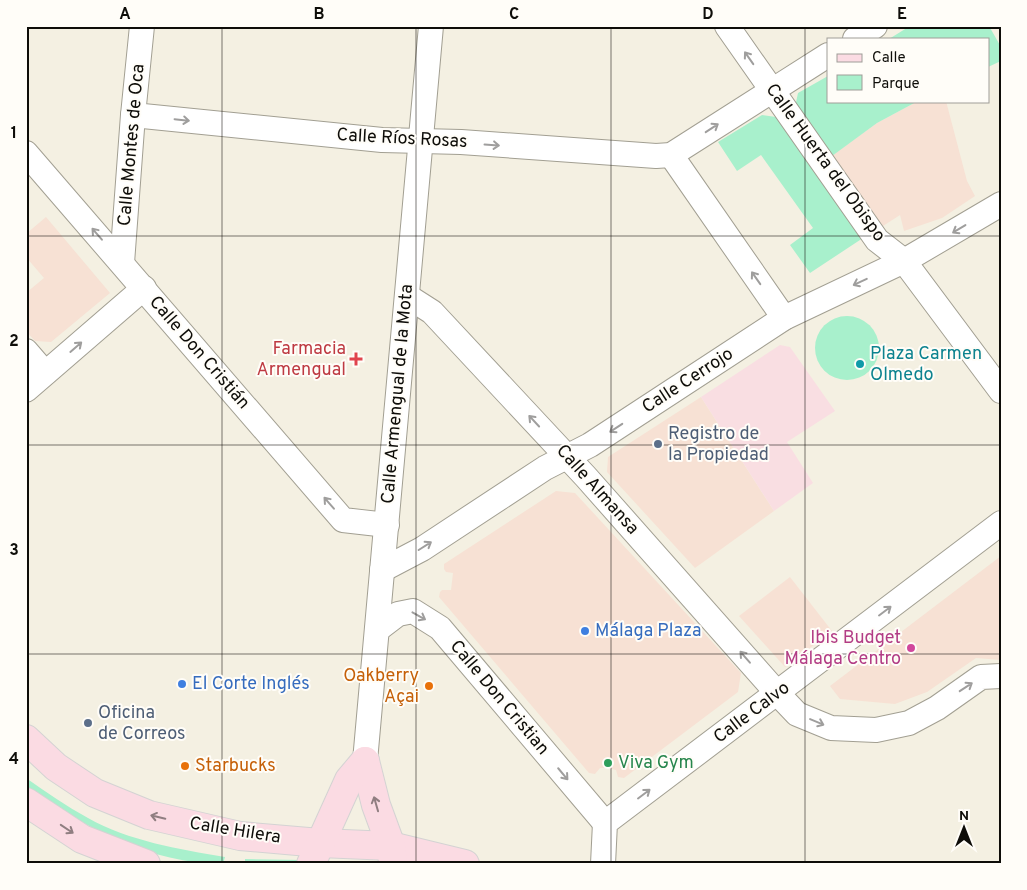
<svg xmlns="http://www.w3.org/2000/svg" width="1027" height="890" font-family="Overpass,sans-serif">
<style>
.commercial{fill:#f7e1d4}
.industrial{fill:#f9dee2}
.green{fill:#a8f0cc}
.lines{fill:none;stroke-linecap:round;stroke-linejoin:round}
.minor-casing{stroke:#a29f92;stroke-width:26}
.major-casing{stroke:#d4d3d3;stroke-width:30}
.minor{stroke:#fff;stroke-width:24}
.major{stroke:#fbdbe3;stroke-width:28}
.oneway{stroke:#9f9e9d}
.oneway2{stroke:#907e81}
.grid{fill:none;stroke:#0e0d09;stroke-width:1;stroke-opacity:0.55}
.health-dot{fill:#e0444e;stroke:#fffdf8;stroke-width:2}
.culture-dot{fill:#0f9aa8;stroke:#fffdf8;stroke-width:2}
.service-dot{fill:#5c6f8a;stroke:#fffdf8;stroke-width:2}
.shop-dot{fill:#3f7fe0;stroke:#fffdf8;stroke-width:2}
.hotel-dot{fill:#d1479c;stroke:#fffdf8;stroke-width:2}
.food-dot{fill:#e8710a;stroke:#fffdf8;stroke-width:2}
.leisure-dot{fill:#2e9e5b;stroke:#fffdf8;stroke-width:2}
.labels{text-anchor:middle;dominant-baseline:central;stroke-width:4;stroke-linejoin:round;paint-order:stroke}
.street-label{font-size:18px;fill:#0e0d09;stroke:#fffdf8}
.health-label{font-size:18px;fill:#be3a42;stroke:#fffdf8;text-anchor:end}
.culture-label{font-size:18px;fill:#0d838f;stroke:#fffdf8;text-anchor:start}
.service-label{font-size:18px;fill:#4e5e75;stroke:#fffdf8;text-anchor:start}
.shop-label{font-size:18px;fill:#366cbe;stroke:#fffdf8;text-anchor:start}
.hotel-label{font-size:18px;fill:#b23c85;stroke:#fffdf8;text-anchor:end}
.food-label{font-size:18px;fill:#c56008;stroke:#fffdf8;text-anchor:end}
.leisure-label{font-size:18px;fill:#27864d;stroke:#fffdf8;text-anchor:start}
.neatline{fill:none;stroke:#0e0d09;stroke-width:2}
.grid-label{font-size:16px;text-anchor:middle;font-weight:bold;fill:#0e0d09}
</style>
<rect width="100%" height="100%" fill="#f4f0e2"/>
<g class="commercial">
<polygon points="918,101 946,101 967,181 975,196 942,218 904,231 900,215 883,226 830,157 877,123"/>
<polygon points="46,217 110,293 51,342 35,341 26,331 26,293 44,278 26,257 26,234"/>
<polygon points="701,397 774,511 695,568 607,472 608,457"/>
<polygon points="556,491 575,493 741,673 738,692 624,778 618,777 616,770 608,768 600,768 595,774 589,773 439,597 440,592 442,590 451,590 453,573 446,572 444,569 444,564"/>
<polygon points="1001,556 1001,660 976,658 927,692 895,704 840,699 830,686"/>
<polygon points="790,577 832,631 785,667 739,616"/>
</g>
<polygon class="industrial" points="780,345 790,347 835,411 787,442 813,483 774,511 701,397"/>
<g class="green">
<polygon points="910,26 989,26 1001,47 1001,61 988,67 988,39 889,39"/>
<polygon points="828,76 828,101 918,101 877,123 832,156 795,107 798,93"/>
<polygon points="762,115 776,117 863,238 810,273 790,245 813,228 761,155 737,171 718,142"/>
<circle cx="847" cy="348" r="32"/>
<path d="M26,778C46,792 66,806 88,818C129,841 178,849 225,857L223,864C151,864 83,827 26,786Z"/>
<polygon points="245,859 302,860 304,864 245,864"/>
</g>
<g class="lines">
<defs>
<g id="minor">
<polyline points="727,26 877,240 904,261 1001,391"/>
<polyline points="855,39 875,26"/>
<polyline points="133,115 382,140 461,142 656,156 671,155 828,55"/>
<polyline points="26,153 343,520 387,525"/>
<polyline points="671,155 784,318"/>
<polyline points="122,263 133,115 142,26"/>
<polyline points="407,296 432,312 586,477 778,694 797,714 831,728 876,730 909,723 937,708 981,677 1001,676"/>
<polyline points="26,351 45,373"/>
<polyline points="26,390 144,288"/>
<polyline points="382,570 422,549 545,468 590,445 784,318 904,261 1001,204"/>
<polyline points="377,630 398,614 413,611 440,628 605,823"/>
<polyline points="365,761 431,26"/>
<polyline points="603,864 605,823 1001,523"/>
</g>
<g id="major">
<polyline points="26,739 56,767 95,793 149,815 240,836 320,843 391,846 465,864"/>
<polyline points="365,761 376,805 391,846 393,862"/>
<polyline points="26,802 82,839 146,864"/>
<polyline points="311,864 349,780 365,761"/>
</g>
</defs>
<use href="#minor" class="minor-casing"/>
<use href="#major" class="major-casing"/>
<use href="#minor" class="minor"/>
<use href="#major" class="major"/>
</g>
<defs><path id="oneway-shaft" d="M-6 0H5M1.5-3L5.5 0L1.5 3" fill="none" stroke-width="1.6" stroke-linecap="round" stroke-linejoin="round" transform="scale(1.25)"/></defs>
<g class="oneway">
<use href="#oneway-shaft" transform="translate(749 58) rotate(-125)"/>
<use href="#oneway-shaft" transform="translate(182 120) rotate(6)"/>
<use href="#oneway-shaft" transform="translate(712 128) rotate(-33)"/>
<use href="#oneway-shaft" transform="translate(492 145) rotate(4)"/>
<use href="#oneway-shaft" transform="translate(959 229) rotate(149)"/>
<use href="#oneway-shaft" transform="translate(97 234) rotate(-131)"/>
<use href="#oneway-shaft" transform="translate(756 278) rotate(-125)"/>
<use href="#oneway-shaft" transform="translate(860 282) rotate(155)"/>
<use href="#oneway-shaft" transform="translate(76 347) rotate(-41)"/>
<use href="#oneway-shaft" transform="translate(534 421) rotate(-133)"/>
<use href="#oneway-shaft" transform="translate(616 428) rotate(147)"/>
<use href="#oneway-shaft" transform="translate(329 503) rotate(-131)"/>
<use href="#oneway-shaft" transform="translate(425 546) rotate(-32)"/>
<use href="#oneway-shaft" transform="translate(885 611) rotate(-37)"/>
<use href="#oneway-shaft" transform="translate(419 616) rotate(29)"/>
<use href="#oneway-shaft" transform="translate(745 657) rotate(-131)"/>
<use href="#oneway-shaft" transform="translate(966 687) rotate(-33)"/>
<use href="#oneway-shaft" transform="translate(817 722) rotate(23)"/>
<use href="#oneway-shaft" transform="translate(563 774) rotate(50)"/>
<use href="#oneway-shaft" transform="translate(644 794) rotate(-37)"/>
</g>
<g class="oneway2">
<use href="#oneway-shaft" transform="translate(376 804) rotate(-106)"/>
<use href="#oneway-shaft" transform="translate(158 817) rotate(-167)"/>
<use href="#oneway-shaft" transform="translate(67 829) rotate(34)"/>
</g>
<path class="grid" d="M222,26V864M416,26V864M611,26V864M805,26V864M26,236H1001M26,445H1001M26,654H1001"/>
<path class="health-dot" d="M353.5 351.5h5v5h5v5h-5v5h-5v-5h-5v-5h5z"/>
<circle class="culture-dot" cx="860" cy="364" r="5"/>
<g class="service-dot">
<circle cx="658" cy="444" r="5"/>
<circle cx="88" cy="723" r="5"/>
</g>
<g class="shop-dot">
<circle cx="585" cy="631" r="5"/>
<circle cx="182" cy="684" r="5"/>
</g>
<circle class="hotel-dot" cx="911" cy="648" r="5"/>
<g class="food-dot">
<circle cx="429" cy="686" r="5"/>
<circle cx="185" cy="766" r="5"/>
</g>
<circle class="leisure-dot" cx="608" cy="763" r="5"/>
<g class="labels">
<g class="street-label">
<text transform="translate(402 139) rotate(3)">Calle Ríos Rosas</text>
<text transform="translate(132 145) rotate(-85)">Calle Montes de Oca</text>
<text transform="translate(825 163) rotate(54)">Calle Huerta del Obispo</text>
<text transform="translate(199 353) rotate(49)">Calle Don Cristián</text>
<text transform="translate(688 381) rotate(-33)">Calle Cerrojo</text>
<text transform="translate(398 394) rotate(-85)">Calle Armengual de la Mota</text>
<text transform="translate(597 490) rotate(48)">Calle Almansa</text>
<text transform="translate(499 698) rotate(50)">Calle Don Cristian</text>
<text transform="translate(752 713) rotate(-37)">Calle Calvo</text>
<text transform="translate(235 831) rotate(9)">Calle Hilera</text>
</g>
<g class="health-label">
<text x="346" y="349">Farmacia<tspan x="346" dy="21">Armengual</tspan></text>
</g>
<g class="culture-label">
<text x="870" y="354">Plaza Carmen<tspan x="870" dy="21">Olmedo</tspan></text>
</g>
<g class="service-label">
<text x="668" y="434">Registro de<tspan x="668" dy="21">la Propiedad</tspan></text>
<text x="98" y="713">Oficina<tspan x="98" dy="21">de Correos</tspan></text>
</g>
<g class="shop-label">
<text x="595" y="631">Málaga Plaza</text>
<text x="192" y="684">El Corte Inglés</text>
</g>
<g class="hotel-label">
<text x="901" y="638">Ibis Budget<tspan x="901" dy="21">Málaga Centro</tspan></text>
</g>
<g class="food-label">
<text x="419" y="676">Oakberry<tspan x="419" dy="21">Açai</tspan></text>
<text x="195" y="766" text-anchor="start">Starbucks</text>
</g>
<g class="leisure-label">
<text x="618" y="763">Viva Gym</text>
</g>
</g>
<rect width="1027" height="890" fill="none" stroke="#fffdf8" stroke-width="55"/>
<rect x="827" y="38" width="162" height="65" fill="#fffdf8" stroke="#9f9d98"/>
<rect x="837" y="54" width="25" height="8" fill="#fbdbe3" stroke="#9f9d98"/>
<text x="872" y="62" font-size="15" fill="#0e0d09">Calle</text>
<rect x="837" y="75" width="25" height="15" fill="#a8f0cc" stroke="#9f9d98"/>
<text x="872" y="88" font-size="15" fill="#0e0d09">Parque</text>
<g transform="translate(964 828)" stroke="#fffdf8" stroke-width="4" paint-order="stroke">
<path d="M0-4L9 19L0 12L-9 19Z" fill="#0e0d09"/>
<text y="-8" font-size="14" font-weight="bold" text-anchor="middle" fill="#0e0d09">N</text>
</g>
<rect x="28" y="28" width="972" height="834" class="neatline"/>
<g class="grid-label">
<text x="125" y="19">A</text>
<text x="319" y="19">B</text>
<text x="514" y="19">C</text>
<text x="708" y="19">D</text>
<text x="902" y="19">E</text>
<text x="14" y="138">1</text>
<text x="14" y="346">2</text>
<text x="14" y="555">3</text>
<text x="14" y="764">4</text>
</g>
</svg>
